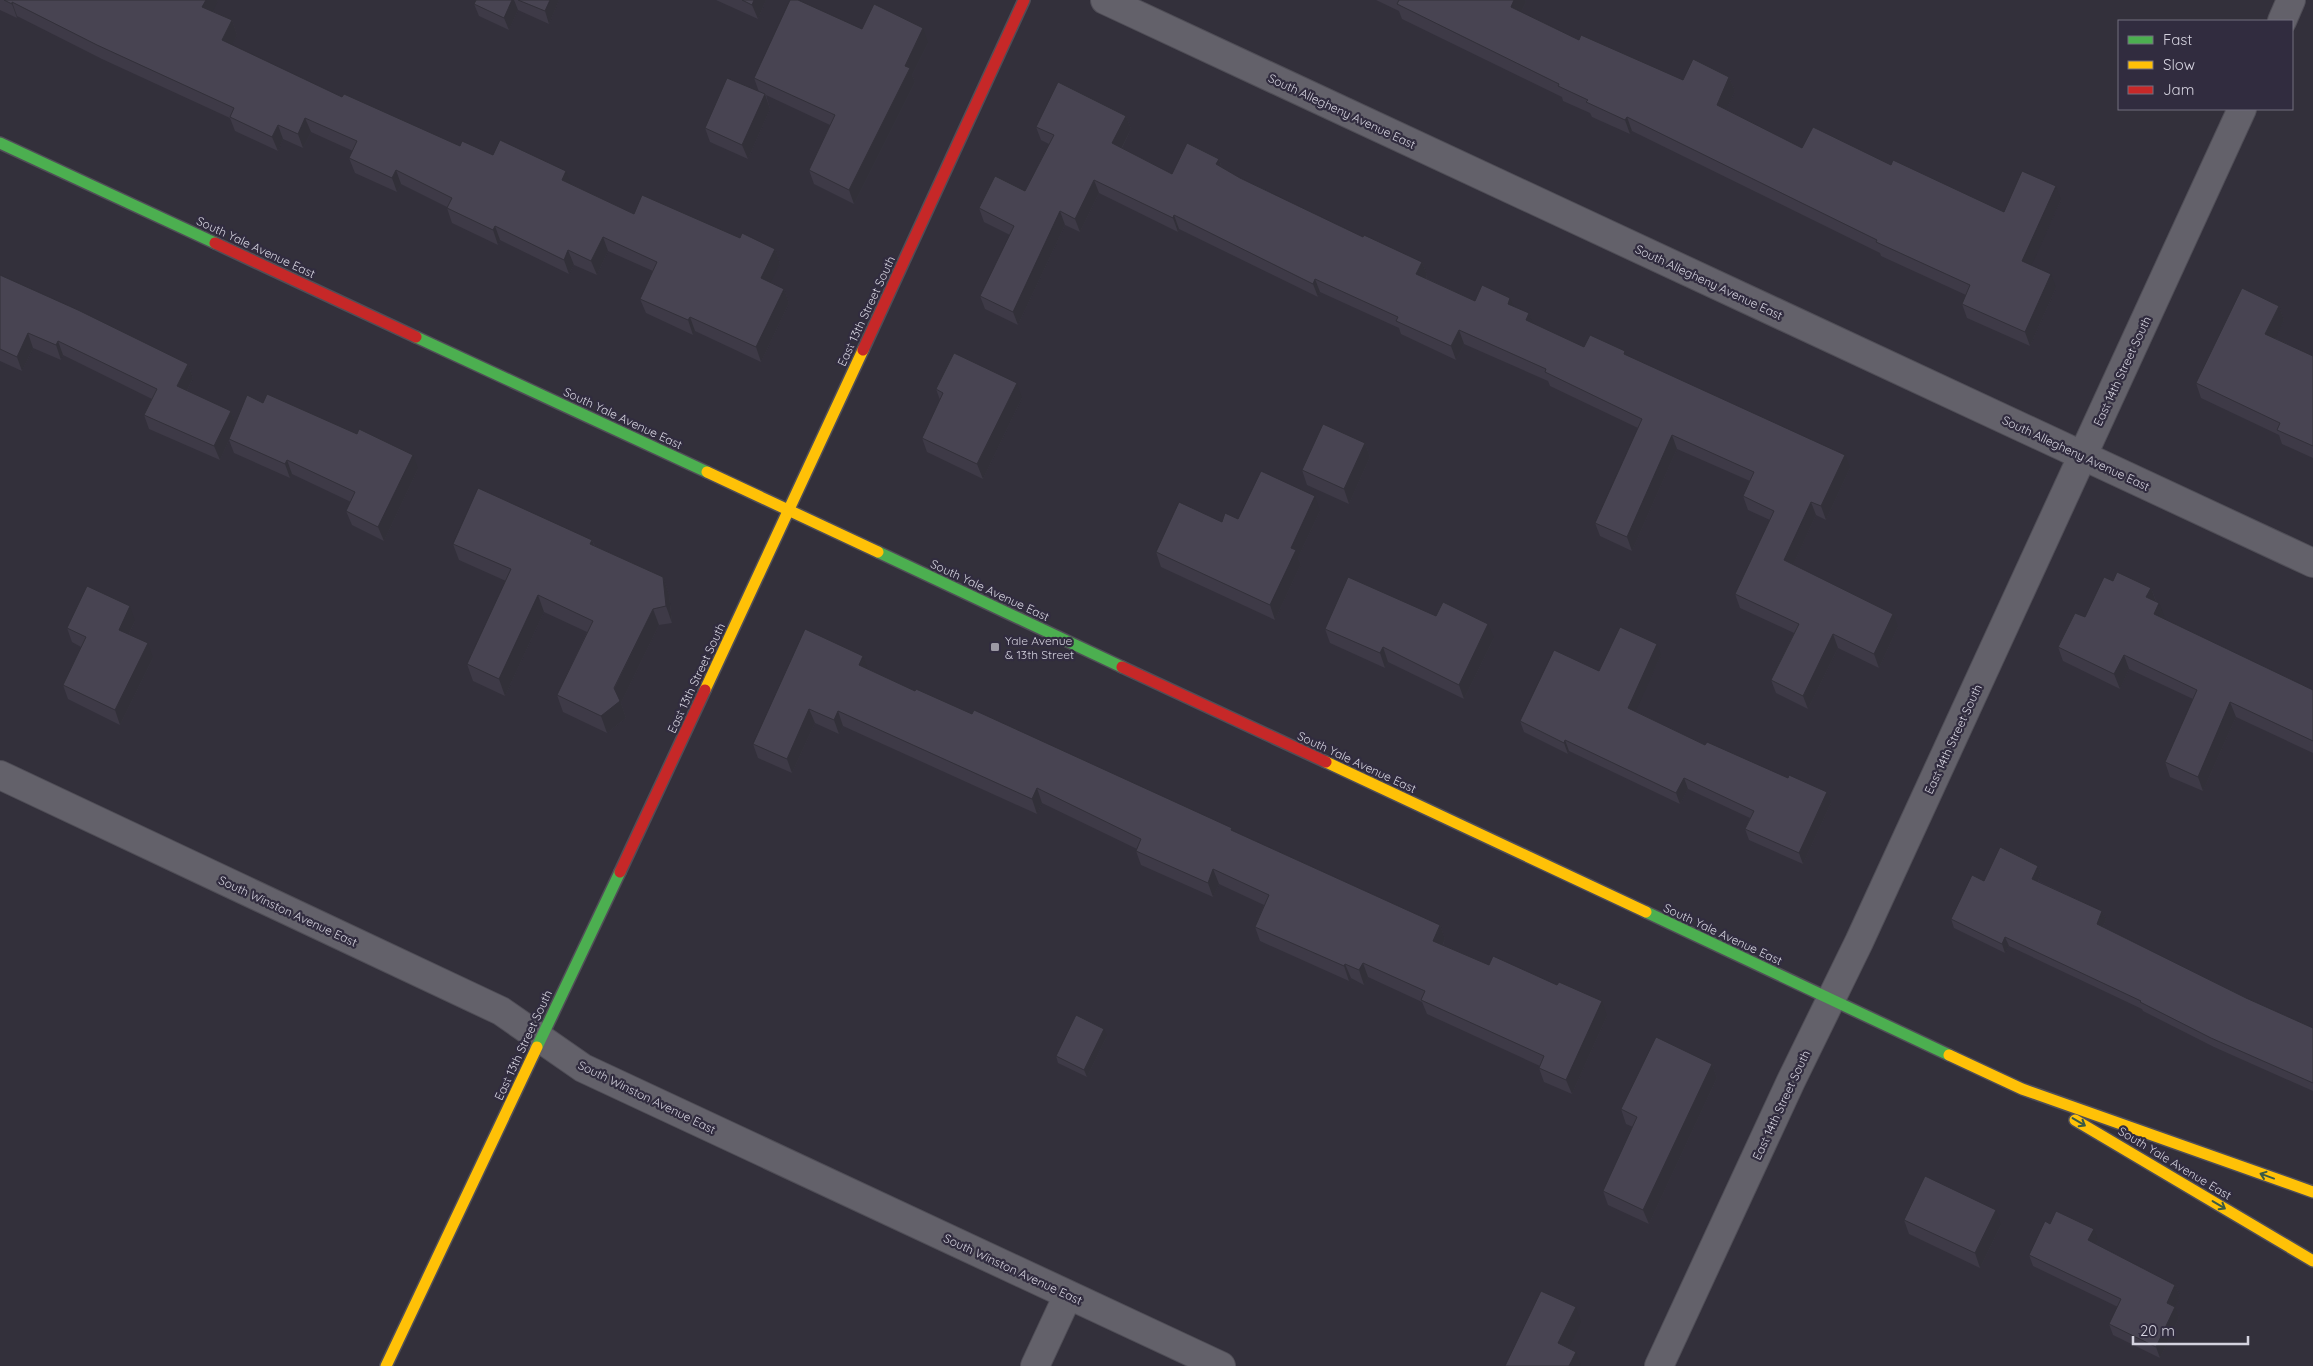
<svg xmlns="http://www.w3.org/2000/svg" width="2313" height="1366" font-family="Quicksand,sans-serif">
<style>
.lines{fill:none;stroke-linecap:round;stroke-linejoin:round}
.street-casing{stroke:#504e57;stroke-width:30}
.fast-casing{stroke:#504e57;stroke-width:14}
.slow-casing{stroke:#504e57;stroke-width:14}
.jam-casing{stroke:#504e57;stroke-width:14}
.street{stroke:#63616a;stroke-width:28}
.fast{stroke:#4caf50;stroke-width:11}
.slow{stroke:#ffc107;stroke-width:11}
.jam{stroke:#c62828;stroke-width:11}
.wall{fill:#3e3a47}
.shaded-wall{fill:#323039}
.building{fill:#484452;stroke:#323039}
.oneway{stroke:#3a5a45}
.poi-dot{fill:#9c99a5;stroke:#312c3f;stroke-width:2}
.labels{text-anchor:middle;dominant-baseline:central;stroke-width:4.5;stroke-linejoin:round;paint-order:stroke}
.street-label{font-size:12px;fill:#d4d2de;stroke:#312c3f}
.poi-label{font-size:12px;fill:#d4d2de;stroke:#312c3f;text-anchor:start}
</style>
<rect width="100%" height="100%" fill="#33303b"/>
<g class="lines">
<defs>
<g id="street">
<polyline points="1105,0 2313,563"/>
<polyline points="2282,21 2291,0"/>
<polyline points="0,775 501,1011 583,1068 1221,1366"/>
<polyline points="1035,1366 1068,1295"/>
<polyline points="1659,1366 1791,1081 1859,942 2242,109"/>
</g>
<g id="fast">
<polyline points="0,143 215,243"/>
<polyline points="416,337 707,472"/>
<polyline points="878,552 1122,667"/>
<polyline points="1646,912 1949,1055"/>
<polyline points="537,1047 620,872"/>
</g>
<g id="slow">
<polyline points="707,472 878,552"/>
<polyline points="705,690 863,350"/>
<polyline points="1326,762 1646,912"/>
<polyline points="1949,1055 2022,1089 2313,1192"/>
<polyline points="2075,1120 2313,1261"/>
<polyline points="386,1366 537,1047"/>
</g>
<g id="jam">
<polyline points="215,243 416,337"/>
<polyline points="863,350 1024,0"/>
<polyline points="1122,667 1326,762"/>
<polyline points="620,872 705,690"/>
</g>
</defs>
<use href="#street" class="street-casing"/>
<use href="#fast" class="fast-casing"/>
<use href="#slow" class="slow-casing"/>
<use href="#jam" class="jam-casing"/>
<use href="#street" class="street"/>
<use href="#fast" class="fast"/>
<use href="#slow" class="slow"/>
<use href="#jam" class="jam"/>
</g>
<g class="wall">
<polygon points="0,0 218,0 212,11 232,20 237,35 232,45 342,97 460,146 493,155 571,184 634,214 740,238 775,249 780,263 770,282 784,289 789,303 761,362 695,331 693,335 646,313 640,299 653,271 608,251 597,275 574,265 569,274 500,240 498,245 452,223 447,208 447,207 401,184 397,192 355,173 349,158 353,151 311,132 303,148 283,139 278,151 235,131 230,118 102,59 17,16 17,18 0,10"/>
<polygon points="476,0 559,0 549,24 518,10 509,30 479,16 474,4"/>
<polygon points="716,0 766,0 758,19"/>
<polygon points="1376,0 1525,0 1526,2 1521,12 1579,40 1683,80 1729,77 1735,91 1726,110 1802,148 1891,165 2004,212 2061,200 2031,265 2056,288 2030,346 1967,318 1962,304 1966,295 1881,256 1880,253 1632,131 1630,134 1592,117 1590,113 1563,101 1562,97 1402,19 1399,11"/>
<polygon points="862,29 928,43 912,75 915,82 854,204 814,184 809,170 830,125 766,95 770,109 748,159 710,142 705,128 759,92 754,78"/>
<polygon points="1126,116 1131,129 1122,148 1172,174 1219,159 1222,168 1240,178 1363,237 1422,262 1427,275 1426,278 1475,301 1513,306 1529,313 1532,323 1584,347 1627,356 1850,468 1826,520 1816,515 1793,565 1898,627 1879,668 1838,648 1808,709 1776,693 1771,680 1794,633 1740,608 1735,594 1770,520 1748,510 1743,496 1750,481 1677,449 1632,551 1600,536 1595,523 1638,428 1550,386 1548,381 1464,344 1456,360 1401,334 1399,328 1320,292 1318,297 1179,229 1178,232 1099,193 1080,232 1065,225 1018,325 985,309 980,296 1010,235 984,222 979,208 1025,191 1049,144 1041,140 1036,127"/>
<polygon points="0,275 188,364 193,378 187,391 231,411 235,423 263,403 418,469 384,541 352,525 346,511 351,502 292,474 290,478 234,453 229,440 220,460 149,429 144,415 152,399 63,355 61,360 33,348 22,371 0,361"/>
<polygon points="2279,306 2284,320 2275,338 2313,356 2313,458 2282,444 2279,435 2201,398 2196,383"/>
<polygon points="936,389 1022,398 983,479 927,452 922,438 940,400"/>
<polygon points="1365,443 1370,457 1349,504 1307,485 1302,470"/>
<polygon points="1320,511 1298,558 1301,564 1275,620 1161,567 1156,552 1222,522 1238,519"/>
<polygon points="592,540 595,546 663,577 669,594 672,623 659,625 621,703 626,718 607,733 563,712 557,695 587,632 544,612 505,696 473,681 467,664 506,581 459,560 453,544"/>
<polygon points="2113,581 2151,588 2156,601 2165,618 2164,619 2313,690 2313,753 2236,717 2203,791 2170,777 2165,762 2193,699 2129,669 2120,689 2063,661 2058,647 2085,617"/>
<polygon points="1436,616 1494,638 1464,699 1388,662 1385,668 1330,643 1325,629"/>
<polygon points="135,621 129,634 153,658 120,725 68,699 63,685 81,647 72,642 67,628"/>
<polygon points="1661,655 1635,711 1705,745 1831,803 1803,864 1749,840 1745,829 1750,818 1688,789 1680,804 1569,751 1568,754 1524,732 1520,721 1599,671"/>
<polygon points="868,669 915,691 1233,831 1440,925 1445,939 1443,945 1607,1016 1572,1094 1544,1082 1539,1068 1540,1066 1427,1014 1422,1002 1368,977 1364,985 1351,978 1349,981 1260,941 1255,927 1264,905 1219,884 1213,897 1141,865 1136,851 1137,849 1042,803 1037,814 843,726 839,734 815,723 792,773 758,758 753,744"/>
<polygon points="2038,866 2041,874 2038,881 2102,911 2106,920 2103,927 2246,998 2313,1028 2313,1091 2214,1047 2143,1011 2142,1009 2009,946 2005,953 1954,928 1951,919 1984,881"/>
<polygon points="1107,1036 1087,1077 1058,1063 1056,1056"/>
<polygon points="1712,1064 1717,1078 1649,1224 1608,1205 1603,1191 1633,1127 1626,1124 1621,1109"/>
<polygon points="1904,1220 2001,1225 1980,1268 1909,1234"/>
<polygon points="2050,1224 2098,1240 2096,1244 2175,1285 2180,1296 2174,1306 2179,1318 2160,1358 2113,1335 2109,1324 2118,1307 2033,1266 2029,1255"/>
</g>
<g class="shaded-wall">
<polygon points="206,0 218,0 208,21 202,7"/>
<polygon points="512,0 514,0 518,10 509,30 504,18"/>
<polygon points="550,0 559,0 549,24 545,11"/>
<polygon points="754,0 766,0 758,19 752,5"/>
<polygon points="1514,0 1525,0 1526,2 1516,22 1511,7"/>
<polygon points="12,2 17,16 17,18 12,4"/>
<polygon points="232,20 237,35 228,54 222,40"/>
<polygon points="923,28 928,43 912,75 915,82 854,204 849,190 905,66"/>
<polygon points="1729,77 1735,91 1722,119 1717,105"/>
<polygon points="765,94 770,109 748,159 742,145"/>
<polygon points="1126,116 1131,129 1117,157 1112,143"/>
<polygon points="1627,117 1632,131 1630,134 1625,120"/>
<polygon points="305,118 311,132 303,148 298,134"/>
<polygon points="278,125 283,139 278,151 272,137"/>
<polygon points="1219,159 1223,173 1216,164"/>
<polygon points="396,170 401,184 397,192 392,178"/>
<polygon points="566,171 571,185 562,180"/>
<polygon points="1094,180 1099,193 1080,232 1075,219"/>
<polygon points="2056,186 2061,200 2027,275 2022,261"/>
<polygon points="1060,211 1065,225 1018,325 1013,312"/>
<polygon points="1174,215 1179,229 1178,232 1173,218"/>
<polygon points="495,226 500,240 498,245 493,230"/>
<polygon points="603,237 608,251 597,275 591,261"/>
<polygon points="775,249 780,263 766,292 761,278"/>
<polygon points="568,250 574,265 569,274 564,260"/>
<polygon points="1422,262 1427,275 1421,287 1416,274"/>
<polygon points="2051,274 2056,288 2030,346 2025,332"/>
<polygon points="1315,279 1320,292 1318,297 1313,284"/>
<polygon points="784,289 789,303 761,362 756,347"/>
<polygon points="1510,298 1515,311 1508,304"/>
<polygon points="2279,306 2284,320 2271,348 2265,334"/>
<polygon points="1529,313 1534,327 1526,320"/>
<polygon points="690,317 695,331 693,335 688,320"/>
<polygon points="1459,330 1464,344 1456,360 1451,346"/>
<polygon points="28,333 33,348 22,371 17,357"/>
<polygon points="58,341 63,355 61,360 56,345"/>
<polygon points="188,364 193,378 182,401 177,386"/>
<polygon points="1017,383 1022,398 983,479 977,464"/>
<polygon points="231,411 236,425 229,439 229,440 220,460 214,446"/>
<polygon points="1672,435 1677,449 1632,551 1627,537"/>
<polygon points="1365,443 1370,457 1349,504 1344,489"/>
<polygon points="413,455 418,469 384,541 378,527"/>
<polygon points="1845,455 1850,468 1826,520 1821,506"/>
<polygon points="287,460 292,474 290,478 285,464"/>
<polygon points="1315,496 1320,511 1298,558 1301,564 1275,620 1270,605 1291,548"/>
<polygon points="1811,502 1816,515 1789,574 1784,560"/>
<polygon points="592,540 598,556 590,544"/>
<polygon points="663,577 669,594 672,623 666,606"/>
<polygon points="2151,588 2156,602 2146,597"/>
<polygon points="538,595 544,612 505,696 499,679"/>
<polygon points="2159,603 2165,618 2159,629 2154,614"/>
<polygon points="130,606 135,621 124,644 119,630"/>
<polygon points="653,609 659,625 621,703 626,718 607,733 601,716"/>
<polygon points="1893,614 1898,627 1879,668 1874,654"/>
<polygon points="1488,624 1494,638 1464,699 1459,685"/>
<polygon points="1833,634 1838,648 1808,709 1803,696"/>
<polygon points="148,643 153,658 120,725 115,710"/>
<polygon points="1657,644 1661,655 1632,719 1628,708"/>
<polygon points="1383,647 1388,662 1385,668 1380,653"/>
<polygon points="2124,655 2129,669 2120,689 2114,674"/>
<polygon points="863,656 868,670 859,665"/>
<polygon points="2230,702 2236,717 2203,791 2198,777"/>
<polygon points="809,709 815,723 792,773 787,759"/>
<polygon points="838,711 843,726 839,734 834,720"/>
<polygon points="1565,740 1569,751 1568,754 1564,743"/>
<polygon points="1684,778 1688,789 1680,804 1676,793"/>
<polygon points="1037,788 1042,803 1037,814 1032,799"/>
<polygon points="1827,792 1831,803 1803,864 1799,853"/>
<polygon points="2038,866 2041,874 2035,887 2032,879"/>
<polygon points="1213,869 1219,884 1213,897 1208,883"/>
<polygon points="2102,911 2106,920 2100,933 2097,924"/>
<polygon points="1440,925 1445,939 1438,955 1433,941"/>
<polygon points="2005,937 2009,946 2005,953 2002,944"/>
<polygon points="1363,963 1368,977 1364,985 1359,970"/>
<polygon points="1345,964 1351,978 1349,981 1344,966"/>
<polygon points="1602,1001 1607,1016 1572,1094 1566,1080"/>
<polygon points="1104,1029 1107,1036 1087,1077 1084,1070"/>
<polygon points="1712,1064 1717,1078 1649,1224 1643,1210"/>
<polygon points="1996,1210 2001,1225 1980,1268 1975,1253"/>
<polygon points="2094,1229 2098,1240 2092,1252 2088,1240"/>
<polygon points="2175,1285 2180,1296 2171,1314 2167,1303"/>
<polygon points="1576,1307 1581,1322 1564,1357 1558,1343"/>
<polygon points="2175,1307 2179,1318 2160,1358 2156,1347"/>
<polygon points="1576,1352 1581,1366 1569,1366"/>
</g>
<g class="building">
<polygon points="4,0 206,0 202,7 232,20 222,40 342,97 344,94 460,146 462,141 493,155 500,140 566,171 562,180 634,214 642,195 740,238 742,233 775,249 761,278 784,289 756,347 690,317 688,320 640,299 657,262 603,237 591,261 568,250 564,260 495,226 493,230 447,208 452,198 396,170 392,178 349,158 357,141 305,118 298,134 278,125 272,137 230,117 234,108 97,45 12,2 12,4"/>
<polygon points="476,0 512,0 504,18 474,4"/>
<polygon points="518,0 550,0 545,11"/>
<polygon points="742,0 754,0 752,5"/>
<polygon points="790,0 798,0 862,29 874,4 923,28 905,66 910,68 849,190 809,170 835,115 754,78"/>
<polygon points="1399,0 1514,0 1511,7 1579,40 1581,35 1683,80 1693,59 1729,77 1717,105 1802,148 1813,127 1891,165 1893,160 2004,212 2022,171 2056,186 2022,261 2051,274 2025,332 1962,304 1970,285 1876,242 1877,240 1627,117 1625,120 1586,102 1588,100 1558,86 1559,84 1397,4"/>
<polygon points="727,78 765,94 742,145 705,128"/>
<polygon points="1058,82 1126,116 1112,143 1172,174 1187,143 1219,159 1216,164 1240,178 1363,237 1364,235 1422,262 1416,274 1475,301 1482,285 1510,298 1508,304 1529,313 1526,320 1584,347 1590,335 1625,351 1624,354 1845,455 1821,506 1811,502 1784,560 1893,614 1874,654 1833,634 1803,696 1771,680 1799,624 1735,594 1774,511 1743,496 1754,472 1672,435 1627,537 1595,523 1642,419 1545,372 1546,369 1459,330 1451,346 1396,321 1398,317 1315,279 1313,284 1174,215 1173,218 1094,180 1075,219 1060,211 1013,312 980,296 1014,226 979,208 995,176 1025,191 1054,135 1036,127"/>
<polygon points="0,275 78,310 188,364 177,386 231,411 214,446 144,415 157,389 58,341 56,345 28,333 17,357 0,349"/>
<polygon points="2242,288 2279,306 2265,334 2313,356 2313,446 2277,430 2280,423 2196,383"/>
<polygon points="954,353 1017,383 977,464 922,438 943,393 936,389"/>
<polygon points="267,394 357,434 359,429 413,455 378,527 346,511 355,492 287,460 285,464 229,439 247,395 263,403"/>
<polygon points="1323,424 1365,443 1344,489 1302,470"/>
<polygon points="1261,471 1315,496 1291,548 1296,550 1270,605 1156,552 1179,502 1222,522 1225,513 1238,519"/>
<polygon points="478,488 592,540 590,544 663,577 666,606 653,609 614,688 620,701 601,716 557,695 593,621 538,595 499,679 467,664 511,569 453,544"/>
<polygon points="2117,572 2151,588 2146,597 2159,603 2154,614 2313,690 2313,741 2230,702 2198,777 2165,762 2197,690 2124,655 2114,674 2058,647 2075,613 2085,617 2104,577 2113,581"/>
<polygon points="1348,577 1436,616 1443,602 1488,624 1459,685 1383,647 1380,653 1325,629"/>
<polygon points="87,586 130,606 119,630 148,643 115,710 63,685 86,637 67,628"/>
<polygon points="1620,627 1657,644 1628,708 1705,745 1707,742 1788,778 1789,775 1827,792 1799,853 1745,829 1754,811 1684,778 1676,793 1565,740 1564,743 1520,721 1554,650 1599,671"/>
<polygon points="805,629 863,656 859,665 915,691 916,689 972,714 974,710 1232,828 1231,830 1440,925 1433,941 1489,965 1493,956 1557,985 1559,982 1602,1001 1566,1080 1539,1068 1544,1056 1421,1000 1425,991 1363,963 1359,970 1345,964 1344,966 1255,927 1269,895 1213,869 1208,883 1136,851 1141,839 1037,788 1032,799 838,711 834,720 809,709 787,759 753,744"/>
<polygon points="2000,847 2038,866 2032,879 2102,911 2097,924 2246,998 2313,1028 2313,1083 2211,1038 2140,1002 2141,1001 2005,937 2002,944 1951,919 1972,875 1984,881"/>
<polygon points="1076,1015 1104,1029 1084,1070 1056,1056"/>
<polygon points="1656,1037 1712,1064 1643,1210 1603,1191 1637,1117 1621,1109"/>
<polygon points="1925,1176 1996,1210 1975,1253 1904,1220"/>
<polygon points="2056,1211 2094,1229 2088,1240 2175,1285 2167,1303 2175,1307 2156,1347 2109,1324 2121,1299 2029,1255 2045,1221 2050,1224"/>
<polygon points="1541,1291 1576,1307 1558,1343 1576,1352 1569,1366 1505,1366"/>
</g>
<defs><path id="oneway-shaft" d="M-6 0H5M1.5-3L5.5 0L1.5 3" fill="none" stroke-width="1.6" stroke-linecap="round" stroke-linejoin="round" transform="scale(1.25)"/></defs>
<g class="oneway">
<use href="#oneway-shaft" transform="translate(2079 1122) rotate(31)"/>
<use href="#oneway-shaft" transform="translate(2267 1176) rotate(-160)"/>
<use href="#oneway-shaft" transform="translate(2219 1205) rotate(31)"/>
</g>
<rect class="poi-dot" x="990" y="642" width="10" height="10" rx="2.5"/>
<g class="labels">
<g class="street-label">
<text transform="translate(1342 111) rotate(25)">South Allegheny Avenue East</text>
<text transform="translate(256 247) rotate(25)">South Yale Avenue East</text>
<text transform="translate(1709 282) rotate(25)">South Allegheny Avenue East</text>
<text transform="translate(866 311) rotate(-65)">East 13th Street South</text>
<text transform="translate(2122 371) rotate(-65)">East 14th Street South</text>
<text transform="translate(623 418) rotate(25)">South Yale Avenue East</text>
<text transform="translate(2076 453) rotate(25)">South Allegheny Avenue East</text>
<text transform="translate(990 590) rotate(25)">South Yale Avenue East</text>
<text transform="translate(696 678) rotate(-65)">East 13th Street South</text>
<text transform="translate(1953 739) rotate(-65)">East 14th Street South</text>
<text transform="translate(1357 762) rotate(25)">South Yale Avenue East</text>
<text transform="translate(288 911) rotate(25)">South Winston Avenue East</text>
<text transform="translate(1723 934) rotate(25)">South Yale Avenue East</text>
<text transform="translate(523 1045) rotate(-65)">East 13th Street South</text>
<text transform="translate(647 1097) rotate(26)">South Winston Avenue East</text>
<text transform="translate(1781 1105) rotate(-65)">East 14th Street South</text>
<text transform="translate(2175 1163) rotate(31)">South Yale Avenue East</text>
<text transform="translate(1013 1269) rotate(25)">South Winston Avenue East</text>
</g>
<g class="poi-label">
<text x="1005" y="640">Yale Avenue<tspan x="1005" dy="14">&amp; 13th Street</tspan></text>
</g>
</g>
<rect x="2118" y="20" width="175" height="90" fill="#312c3f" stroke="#726e7f"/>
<rect x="2128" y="36" width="25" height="8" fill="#4caf50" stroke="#726e7f"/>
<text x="2163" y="45" font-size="15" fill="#d4d2de">Fast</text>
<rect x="2128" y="61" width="25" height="8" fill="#ffc107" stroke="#726e7f"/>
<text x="2163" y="70" font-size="15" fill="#d4d2de">Slow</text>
<rect x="2128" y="86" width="25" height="8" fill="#c62828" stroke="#726e7f"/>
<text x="2163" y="95" font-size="15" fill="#d4d2de">Jam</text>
<path d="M2133 1336v8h115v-8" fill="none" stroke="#d4d2de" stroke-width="2.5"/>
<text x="2140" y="1336" font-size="15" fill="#d4d2de" stroke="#312c3f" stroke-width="4" paint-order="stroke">20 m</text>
</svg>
